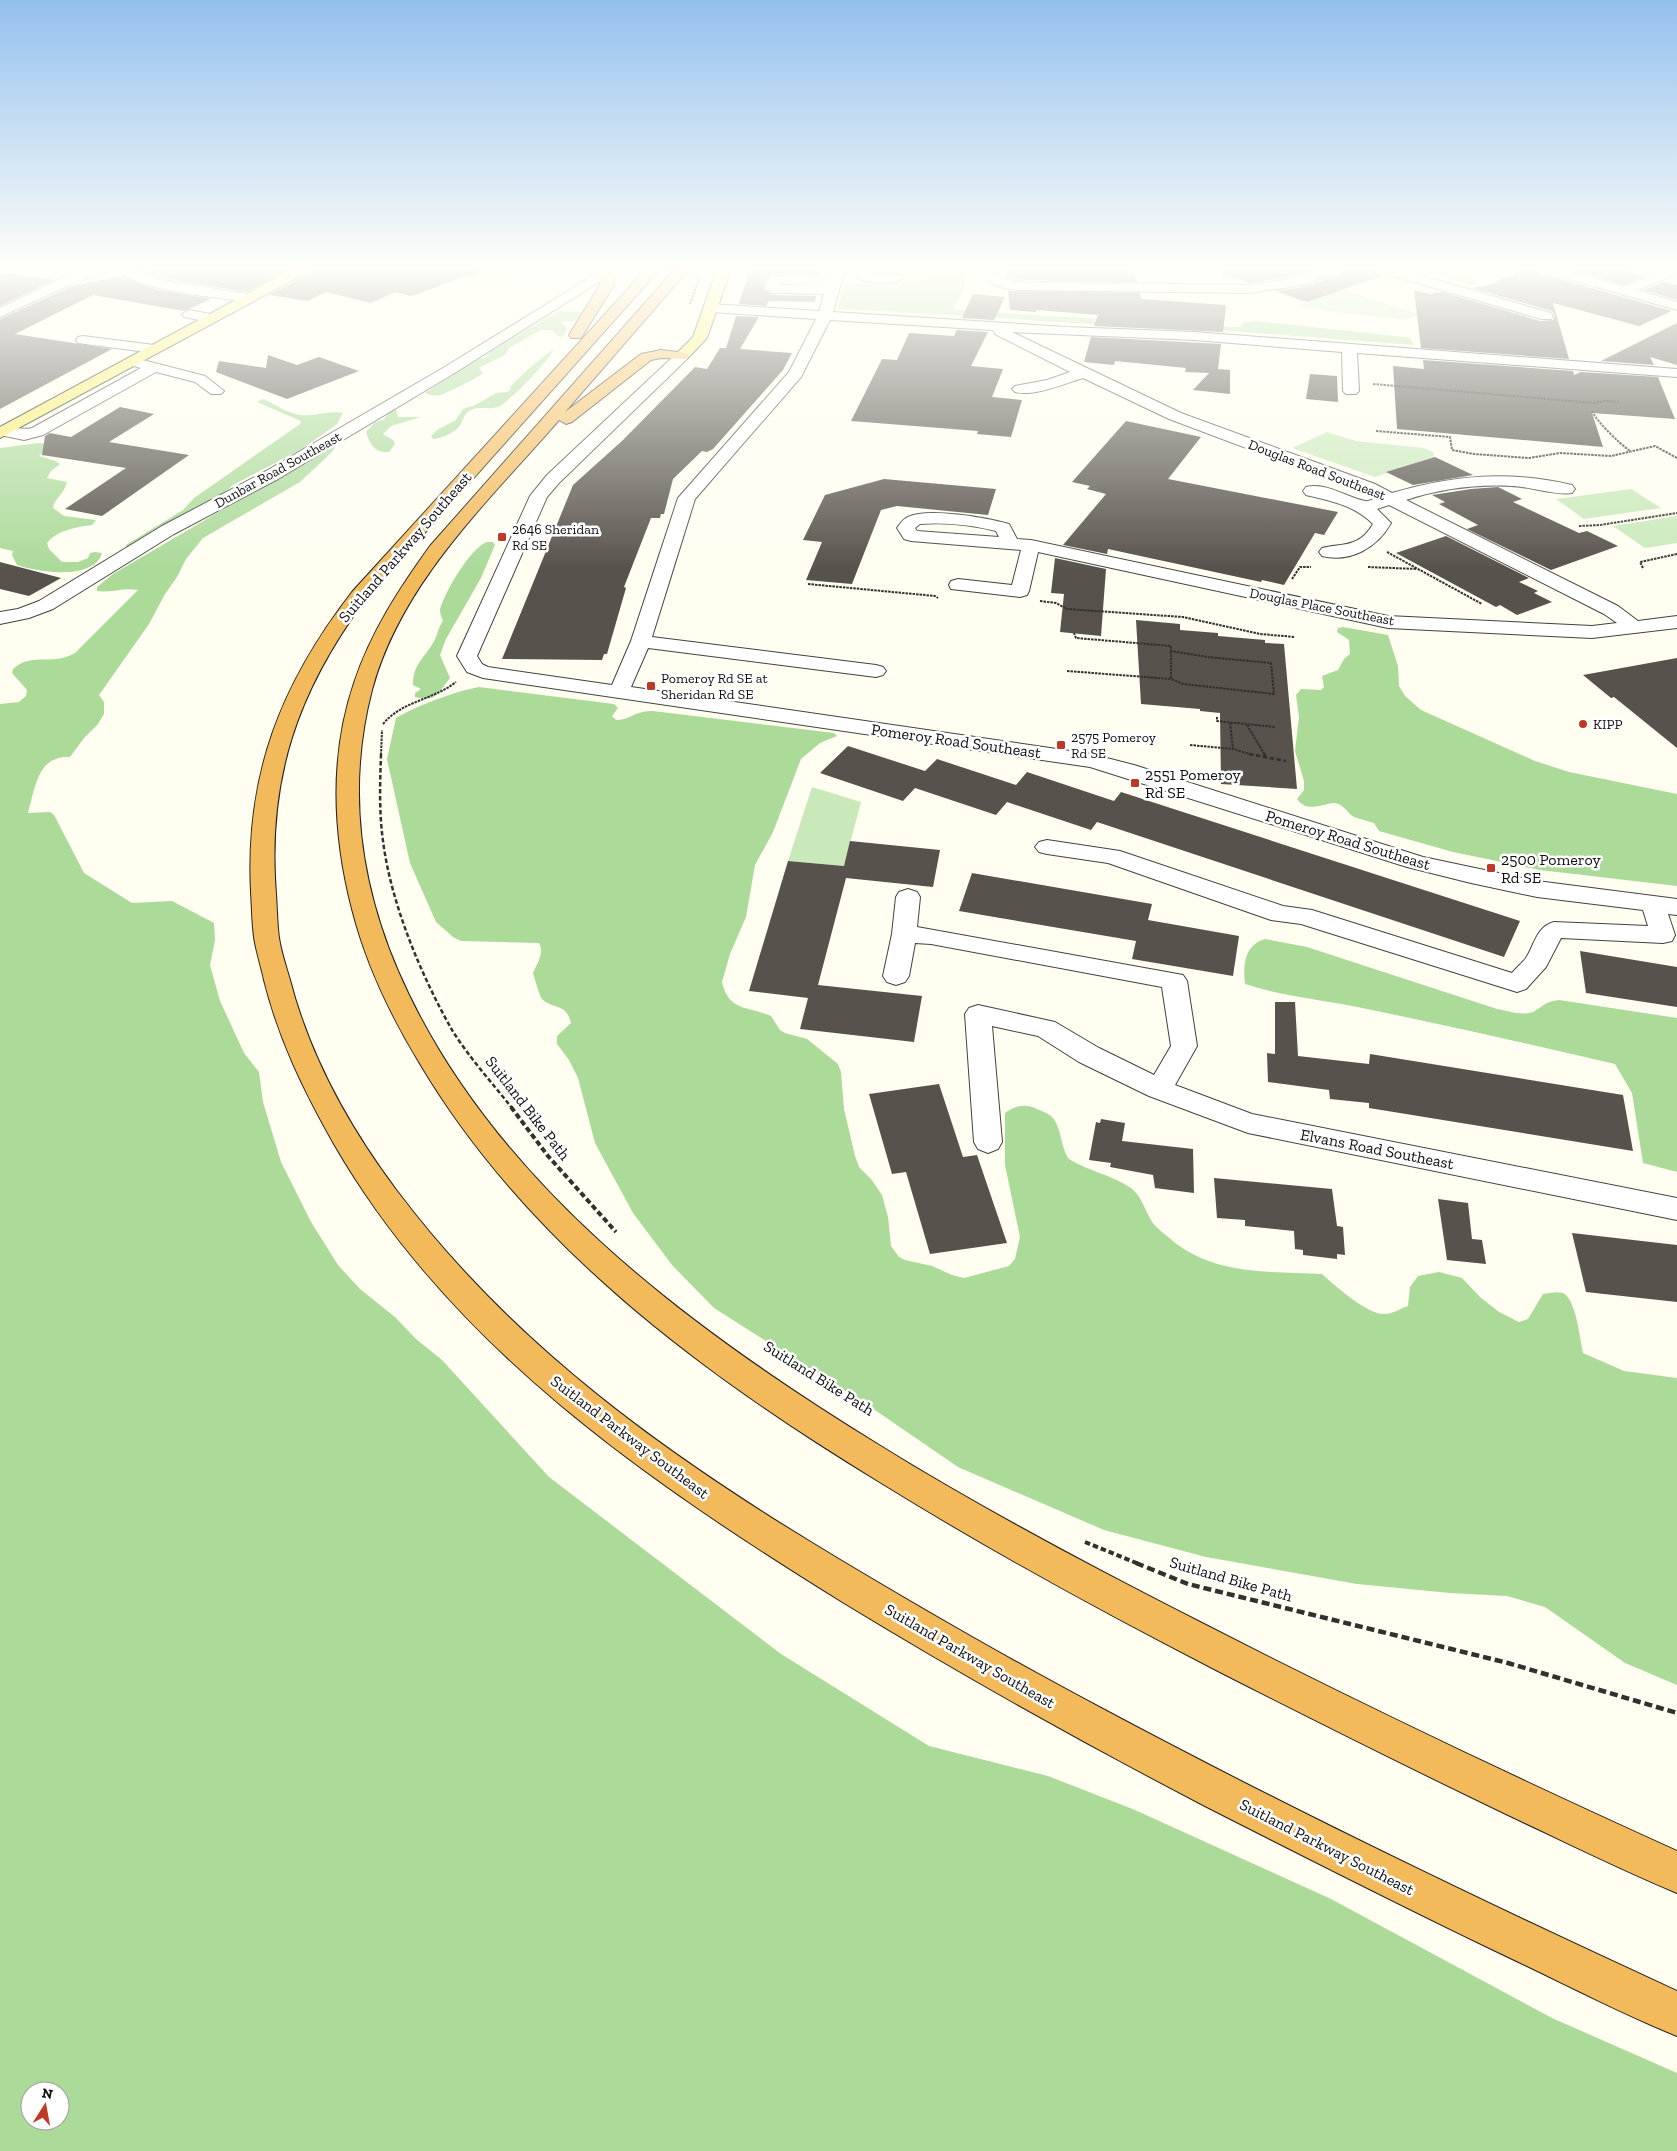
<svg xmlns="http://www.w3.org/2000/svg" width="1677" height="2151" font-family="'Zilla Slab',serif">
<style>
.green{fill:#cae9ba}
.forest{fill:#abda99;fill-rule:evenodd}
.building{fill:#57524b}
.lines{fill:none;stroke-linecap:round;stroke-linejoin:round}
.minor-casing{stroke:#424242;stroke-width:2}
.major-casing{stroke:#202020;stroke-width:2}
.highway-casing{stroke:#202020;stroke-width:2}
.path-far3{stroke:#313131;stroke-width:2;stroke-dasharray:2.5 1;stroke-linecap:butt}
.path-far2{stroke:#313131;stroke-width:2.5;stroke-dasharray:4.5 2.5;stroke-linecap:butt}
.path-far1{stroke:#313131;stroke-width:4;stroke-dasharray:5.5 3;stroke-linecap:butt}
.path{stroke:#313131;stroke-width:4.5;stroke-dasharray:8 4;stroke-linecap:butt}
.minor{fill:#fff;fill-rule:evenodd}
.major{fill:#f7ed68;fill-rule:evenodd}
.highway{fill:#f3ba5b;fill-rule:evenodd}
.path-bridge{stroke:#313131;stroke-width:2;stroke-dasharray:2.5 1;stroke-linecap:butt}
.poi-dot{fill:#be3a27;stroke:#fff;stroke-width:2}
.labels{text-anchor:middle;dominant-baseline:central;stroke-width:5;stroke-linejoin:round;paint-order:stroke}
.far-street-label{font-size:14px;fill:#0f0f0f;stroke:#fff}
.far-poi-label{font-size:14px;fill:#0f0f0f;stroke:#fff;text-anchor:start}
.street-label{font-size:16px;fill:#0f0f0f;stroke:#fff}
.poi-label{font-size:16px;fill:#0f0f0f;stroke:#fff;text-anchor:start}
</style>
<rect width="100%" height="100%" fill="#fffef1"/>
<g class="green">
<polygon points="1330,286 1418,314 1407,320 1326,311 1298,305 1322,296"/>
<polygon points="1327,432 1356,441 1424,448 1433,452 1434,457 1375,477 1292,448"/>
<polygon points="1631,489 1661,508 1584,519 1556,499"/>
<polygon points="1677,516 1677,543 1645,548 1613,526"/>
<polygon points="812,787 861,802 844,866 788,861"/>
</g>
<g class="forest">
<path d="M939,269H962L965,286L963,293L953,308L955,310L1233,327H1241L1244,322L1256,321L1405,337L1410,338L1414,345L1191,328L1072,323L955,315L837,309L845,284C875,284 907,285 936,275Z"/>
<polygon points="1413,269 1477,269 1469,277 1482,286 1474,286"/>
<path d="M559,311L582,312L584,314L574,321H564L562,323L567,328L564,335L560,337L554,333L553,330H541L509,348L506,354L479,368L483,373C480,377 447,393 440,395C435,396 429,395 425,393L476,360L488,357L489,352Z"/>
<path d="M553,350C551,359 508,403 498,407C489,410 479,406 471,410C463,413 463,423 458,428C453,433 440,439 433,439L431,436L437,430L456,420L463,409L475,405L496,393L507,392L511,389L510,387C518,378 543,355 553,350Z"/>
<path d="M263,399C274,404 288,413 300,415C315,417 328,410 343,413L337,424L302,449L233,485L221,496L203,504L175,524L126,548V545L183,510L194,498L300,424L301,421L257,402Z"/>
<path d="M391,410H396L398,417H421L391,426L383,434L393,440L395,444L389,452C374,453 370,444 366,432L375,422L383,420Z"/>
<path d="M39,443L47,444L48,447L39,456L56,461L60,464L51,471L47,478L67,482C64,494 54,499 53,508L64,516L96,520L92,525C77,527 57,530 47,543L49,549L62,562H78L88,558L90,553L95,552L102,553C94,581 37,572 17,565L12,555L13,551L0,548V448Z"/>
<path d="M331,446L335,447L332,452L300,482L203,538L186,559L177,577L165,594L149,624L99,695L104,702V714L98,724L84,738L70,757C37,755 35,789 28,813L50,812L54,815L84,873L132,903L172,901L214,923L215,940L210,965L220,1001L244,1053L259,1072L263,1102L281,1162L311,1222L338,1265L360,1289L395,1317L416,1339L442,1360L549,1477L781,1654L929,1746L1048,1776L1135,1810L1331,1899L1552,2018L1677,2073V2151H0V704L19,702L26,696L27,690L12,673L13,669C33,651 51,667 75,653L138,590C124,587 111,593 97,591V587L113,574ZM30,2091H60V2121H30Z"/>
<path d="M487,542H493L495,545L481,578L446,639L440,655L450,678C438,693 436,703 415,697V693L421,689L413,685C413,662 426,658 435,639C438,633 438,628 443,621C442,618 440,614 440,610C443,594 472,546 487,542Z"/>
<path d="M1343,627L1388,635L1398,666L1399,686L1405,696L1421,710L1535,761L1569,772L1677,794V886L1540,870L1453,852L1379,831L1374,823C1367,821 1360,819 1354,817C1347,813 1343,803 1334,803C1322,804 1307,813 1297,799L1304,790V781L1295,751L1299,717L1296,695L1301,689L1321,690L1324,687L1322,676L1338,670L1344,659L1350,654L1349,640L1337,632L1338,628Z"/>
<path d="M479,687L614,704L618,708L612,716L616,720C630,720 636,710 653,711L834,733L837,736L820,743L801,759L773,832L755,865L746,917L730,954L722,982C729,1012 748,1006 771,1016L780,1030L785,1033L807,1039L838,1064L841,1072L844,1109L855,1156L859,1167L871,1179L882,1195L888,1217L891,1246L899,1257L905,1260L932,1266L952,1275L964,1278L1009,1266L1015,1259L1020,1237L1005,1165V1113C1015,1106 1025,1103 1037,1109C1041,1111 1048,1113 1051,1116C1062,1126 1060,1147 1069,1159C1088,1171 1112,1175 1131,1188C1142,1197 1144,1208 1151,1220C1154,1226 1162,1232 1167,1236C1211,1276 1266,1271 1322,1274C1334,1285 1369,1316 1385,1314C1393,1314 1401,1308 1408,1306L1410,1287L1418,1276L1439,1272L1462,1278L1480,1297L1499,1312L1519,1322L1528,1319L1543,1294C1549,1293 1557,1291 1563,1293C1576,1299 1580,1339 1583,1353L1624,1371L1677,1378V1685L1625,1663L1545,1607L1507,1596L1450,1593L1357,1584L1206,1557L1104,1530L958,1467L872,1408L714,1308L672,1265L633,1213L595,1143L578,1078L569,1060L557,1044V1036L571,1023C566,1002 553,1010 542,999C539,995 535,979 533,973C537,963 545,953 539,943L461,941L453,937L436,922L410,863L387,759L396,718C416,706 456,691 479,687Z"/>
<path d="M1265,939L1307,947L1497,1009C1508,1011 1522,1016 1533,1012C1544,1006 1544,1002 1559,1000L1677,1018V1172L1643,1163L1632,1093L1615,1064C1533,1045 1450,1026 1367,1009C1327,1000 1284,997 1245,984C1243,966 1244,945 1265,939Z"/>
</g>
<g class="building">
<polygon points="151,269 289,269 247,292 157,277 142,271"/>
<polygon points="312,269 477,269 478,272 411,296 395,292 371,303 326,292 308,301 269,295 309,274"/>
<polygon points="750,269 821,269 820,275 773,274 765,280 763,289 772,295 816,296 815,302 769,301 766,306 739,304"/>
<polygon points="1006,269 1134,269 1137,282 1022,280 1007,277"/>
<polygon points="1223,269 1317,269 1296,276 1250,283 1222,274"/>
<polygon points="1344,269 1376,269 1378,273 1384,275 1307,302 1275,291 1299,288 1341,274"/>
<polygon points="1516,269 1539,269 1542,274 1672,311 1639,326 1553,303 1569,359 1421,348 1414,290 1430,294 1443,292 1540,321 1553,320 1555,315 1552,311 1472,288 1489,285 1515,274"/>
<polygon points="1568,269 1619,269 1644,276 1624,285"/>
<polygon points="0,272 54,280 0,306"/>
<polygon points="122,276 140,284 158,290 211,299 184,311 93,295 15,334 112,349 0,409 0,319 75,285"/>
<polygon points="1663,282 1677,285 1677,300 1644,290"/>
<polygon points="1008,291 1140,293 1141,299 1226,305 1223,332 1094,326 1098,315 1037,310 1036,312 1010,310"/>
<polygon points="973,294 1005,297 994,320 962,318"/>
<polygon points="736,316 759,317 740,349 792,353 783,370 713,449 707,452 702,451 673,479 664,514 661,514 660,518 651,518 624,587 626,588 607,654 604,654 602,660 502,659 573,485 623,440 695,367 707,369 720,348 726,348"/>
<polygon points="1677,323 1677,365 1650,357 1654,365 1601,361"/>
<polygon points="957,330 988,332 971,366 1003,369 992,397 1022,400 1011,437 977,434 978,431 851,421 882,359 897,360 909,333 954,336"/>
<polygon points="1091,337 1221,344 1218,369 1230,370 1230,394 1193,390 1209,373 1185,372 1186,368 1115,361 1114,365 1084,362"/>
<polygon points="268,355 297,365 319,357 359,371 287,399 216,372 219,361 266,368"/>
<polygon points="1423,360 1573,371 1574,375 1581,372 1658,377 1675,419 1592,413 1603,447 1397,429 1393,366 1424,369"/>
<polygon points="1310,374 1337,376 1338,402 1306,399"/>
<polygon points="120,407 154,414 109,442 189,455 102,516 65,509 126,468 42,455 45,436 50,433 71,437"/>
<polygon points="1126,421 1201,437 1168,479 1338,512 1324,535 1315,533 1284,585 1262,580 1261,582 1108,549 1107,554 1063,545 1106,494 1087,489 1090,486 1072,482"/>
<polygon points="1435,457 1473,475 1413,485 1386,472"/>
<polygon points="884,479 996,489 988,515 897,506 881,510 852,584 806,580 822,542 803,540 825,495"/>
<polygon points="1498,487 1522,499 1513,502 1579,533 1587,531 1618,546 1551,570 1467,529 1478,525 1439,504 1445,502 1432,495 1471,489"/>
<polygon points="1446,536 1529,578 1519,582 1538,591 1534,593 1552,602 1517,615 1500,605 1496,607 1396,553"/>
<polygon points="1055,558 1106,569 1101,636 1060,632 1064,594 1051,593"/>
<polygon points="0,562 61,578 29,596 0,589"/>
<polygon points="1136,620 1180,624 1180,630 1218,633 1218,636 1265,640 1265,643 1284,644 1297,789 1221,784 1220,713 1200,711 1200,709 1141,704"/>
<polygon points="1677,658 1677,748 1614,697 1611,698 1583,675"/>
<polygon points="848,746 925,771 937,759 1016,785 1027,772 1114,801 1121,792 1520,921 1504,957 1097,822 1091,830 1007,802 996,815 915,788 903,801 820,773"/>
<polygon points="850,841 940,850 933,887 846,878 818,985 922,996 914,1042 800,1029 808,998 749,991 788,861 844,866"/>
<polygon points="972,873 1152,904 1148,920 1239,936 1233,976 1132,959 1136,941 959,911"/>
<polygon points="1580,951 1677,967 1677,1007 1586,993"/>
<polygon points="1275,1002 1295,1002 1298,1056 1369,1064 1370,1054 1623,1095 1633,1151 1369,1108 1369,1103 1330,1099 1329,1090 1268,1082 1267,1053 1275,1054"/>
<polygon points="939,1084 963,1157 977,1155 1007,1243 930,1254 906,1172 892,1174 869,1094"/>
<polygon points="1101,1119 1125,1123 1122,1141 1193,1149 1194,1193 1155,1188 1153,1175 1110,1167 1111,1163 1089,1160 1096,1122 1100,1123"/>
<polygon points="1214,1178 1332,1189 1337,1226 1343,1227 1345,1255 1337,1254 1337,1259 1303,1255 1303,1250 1295,1249 1294,1231 1245,1226 1245,1220 1217,1218"/>
<polygon points="1438,1199 1468,1203 1472,1239 1482,1240 1486,1264 1447,1260"/>
<polygon points="1572,1233 1677,1245 1677,1302 1586,1292"/>
</g>
<g class="lines">
<defs>
<g id="minor">
<polygon points="90,269 110,269 108,272 74,283 0,317 0,308 64,277"/>
<path d="M117,269H133L156,279L247,294L254,298L247,302C218,297 135,291 117,269Z"/>
<path d="M832,269H845L833,312L1067,327L1194,332L1677,369V377L1357,353L1359,391L1356,394H1346L1343,391L1342,352L1194,340L1012,332L1181,413L1375,484L1392,493C1452,475 1510,470 1572,485L1575,489L1572,493C1558,496 1528,486 1511,486C1475,484 1440,489 1406,500L1618,606L1638,621L1677,616V628L1592,638L1388,628L1038,552L1029,591L1027,595L1020,597L951,589L949,585L951,581L958,579L1012,585L1021,550L911,541L904,539L897,528C900,524 903,519 908,517C928,507 988,518 1009,524L1017,539L1031,540L1388,616L1592,626L1617,623L1604,614L1389,505L1377,509L1391,523C1377,548 1350,563 1322,556L1319,552L1322,548C1343,543 1359,548 1373,524C1354,505 1331,501 1306,495L1303,491L1306,487C1326,482 1346,497 1365,501C1368,502 1373,499 1376,498L1363,492L1169,419L1083,378C1064,384 1033,397 1015,392L1012,389L1015,386L1047,380L1070,372L995,334L993,330L830,320L801,377L695,499L652,637L876,665L883,667L886,671L883,675L876,677L648,648L631,687L1091,754L1134,765L1423,857L1537,881L1677,899V915L1668,914L1675,935L1672,941L1663,943L1561,938L1546,967L1526,989L1517,992L1301,924L1271,920L1108,863L1047,854L1039,852L1035,847L1039,842L1047,840L1120,851L1283,906L1312,910L1512,973C1516,968 1522,963 1526,958C1535,944 1536,927 1554,922L1648,926L1643,910L1537,897L1471,883L1407,867L1090,767L483,678L467,672L457,656L530,496L547,475L677,353H687L689,356L687,359L559,483L547,497L477,656L482,664L488,667L612,685L631,641L678,498L789,372L816,319L711,312L704,308L711,304L819,311L824,294L772,293L765,289L767,280L774,276L829,277ZM780,284L827,285H780ZM920,524C944,522 973,525 996,531L999,537L917,531L915,528Z"/>
<path d="M859,269H872V274H897L904,278C898,284 864,284 858,278Z"/>
<path d="M980,269H992L1000,278L1022,282L1250,285L1296,278L1323,269H1342L1340,272L1298,286L1250,293L1017,290C1001,288 986,285 980,269Z"/>
<polygon points="1378,269 1399,269 1551,313 1553,316 1551,319 1541,319 1380,272"/>
<polygon points="1541,269 1562,269 1624,287 1666,269 1677,269 1677,274 1638,290 1677,302 1677,310 1543,272"/>
<polygon points="602,270 607,271 609,274 607,277 453,374 278,479 174,534 53,609 29,618 0,624 0,612 18,609 39,601 162,526 266,471 443,368"/>
<polygon points="189,310 215,315 217,318 210,322 184,317 182,314"/>
<polygon points="83,336 154,345 159,346 161,349 159,352 154,353 78,343 76,340 78,337"/>
<path d="M135,358L205,376L224,391L221,394H211L195,382L156,372L43,435L24,440L0,435V427C11,425 21,431 32,428L141,368L130,365L128,362L130,359Z"/>
<polygon points="908,889 917,892 920,897 917,927 1183,975 1187,981 1197,1046 1175,1085 1252,1114 1677,1198 1677,1220 1248,1133 1149,1096 1079,1062 1038,1036 992,1026 1002,1142 998,1149 988,1153 978,1149 974,1142 965,1014 969,1008 978,1005 1055,1022 1099,1048 1154,1075 1171,1046 1162,987 931,944 915,943 909,976 905,982 896,985 887,982 883,976 892,934 896,897 899,892"/>
</g>
<g id="major">
<polygon points="293,269 310,269 308,272 0,438 0,427"/>
<polygon points="584,269 601,269 609,274 602,278 586,272"/>
<polygon points="717,269 731,269 707,338 687,359 677,359 675,356 677,353 693,337"/>
</g>
<g id="highway">
<path d="M646,269H660L365,600C297,692 267,780 276,894C277,908 277,923 279,938C281,952 286,966 290,980C310,1057 349,1127 397,1191C515,1348 670,1458 837,1558C924,1610 1012,1661 1101,1708C1290,1809 1483,1902 1677,1991V2036C1625,2015 1575,1989 1525,1965C1417,1914 1311,1860 1205,1806C1082,1742 962,1675 844,1603C649,1482 451,1347 334,1144C304,1091 279,1040 264,980C261,966 256,951 254,937C252,922 252,907 251,892C245,775 281,684 352,592Z"/>
<path d="M675,269H689L565,412L641,354L661,350L687,353L689,356L687,359L661,358L651,360L572,422L566,424L559,420C488,502 401,582 372,690C347,786 359,880 398,971C489,1181 690,1329 879,1445C982,1509 1090,1566 1198,1621C1356,1702 1516,1778 1677,1851V1893C1619,1869 1563,1841 1506,1814C1408,1767 1312,1719 1216,1670C1101,1611 988,1549 878,1481C701,1373 526,1243 419,1062C390,1014 366,964 352,909C333,835 329,757 354,683C371,632 399,589 430,546Z"/>
<path d="M602,270C610,272 614,277 614,285L581,338H571L569,335L600,285V280L595,274Z"/>
</g>
</defs>
<use href="#minor" class="minor-casing"/>
<use href="#major" class="major-casing"/>
<use href="#highway" class="highway-casing"/>
<g class="path-far3">
<polyline points="1373,384 1594,403 1605,401 1619,402"/>
<path d="M1592,411C1596,421 1621,445 1630,451"/>
<polyline points="1376,431 1450,437 1452,450 1474,454 1529,458 1560,453 1611,456 1655,446 1677,458"/>
<polyline points="1579,526 1600,525 1677,513"/>
<polyline points="1387,552 1482,604"/>
<polyline points="1368,567 1417,569"/>
<polyline points="1643,568 1640,562 1677,554"/>
<polyline points="1292,579 1300,567 1311,567"/>
<polyline points="808,584 935,596 938,598"/>
<polyline points="1040,601 1056,603 1067,609 1183,617 1260,634 1295,637"/>
<polyline points="1171,651 1171,679"/>
<polyline points="1067,671 1171,679 1183,684 1274,694 1271,663 1208,657 1171,651 1171,646 1076,638 1074,633"/>
<polyline points="1217,717 1217,721 1275,727"/>
<polyline points="1230,723 1233,749"/>
<path d="M383,724C402,701 433,700 456,682"/>
<polyline points="1247,725 1265,755"/>
<polyline points="1190,745 1233,749 1253,755"/>
<polyline points="381,755 382,730"/>
</g>
<g class="path-far2">
<path d="M381,754C380,783 379,813 383,841C391,904 421,975 452,1030C468,1056 493,1084 512,1108"/>
<polyline points="1249,754 1286,761"/>
<polyline points="1264,754 1266,757"/>
</g>
<g class="path-far1">
<polyline points="511,1107 548,1156 616,1232"/>
<polyline points="1085,1542 1139,1564"/>
</g>
<polyline class="path" points="1136,1563 1188,1584 1508,1663 1677,1713"/>
<use href="#minor" class="minor"/>
<use href="#major" class="major"/>
<use href="#highway" class="highway"/>
<polyline class="path-bridge" points="658,269 700,276 690,304"/>
</g>
<linearGradient id="sky" x2="0" y2="1"><stop stop-color="#94c0ee"/><stop offset="0.47" stop-color="#fffff9"/><stop offset="1" stop-color="#fffff9" stop-opacity="0"/></linearGradient>
<rect width="1677" height="570" fill="url(#sky)"/>
<g class="poi-dot">
<rect x="497" y="532" width="10" height="10" rx="2.5"/>
<rect x="646" y="681" width="10" height="10" rx="2.5"/>
<circle cx="1583" cy="724" r="5"/>
<rect x="1056" y="740" width="10" height="10" rx="2.5"/>
<rect x="1130" y="778" width="10" height="10" rx="2.5"/>
<rect x="1486" y="863" width="10" height="10" rx="2.5"/>
</g>
<g class="labels">
<g class="far-street-label">
<text transform="translate(278 470) rotate(-29)">Dunbar Road Southeast</text>
<text transform="translate(1317 470) rotate(21)">Douglas Road Southeast</text>
<text transform="translate(1322 607) rotate(11)">Douglas Place Southeast</text>
</g>
<g class="far-poi-label">
<text x="512" y="529">2646 Sheridan<tspan x="512" dy="16">Rd SE</tspan></text>
<text x="661" y="678">Pomeroy Rd SE at<tspan x="661" dy="16">Sheridan Rd SE</tspan></text>
<text x="1593" y="724">KIPP</text>
<text x="1071" y="737">2575 Pomeroy<tspan x="1071" dy="16">Rd SE</tspan></text>
</g>
<g class="street-label">
<text transform="translate(405 547) rotate(-49)">Suitland Parkway Southeast</text>
<text transform="translate(956 741) rotate(8)">Pomeroy Road Southeast</text>
<text transform="translate(1348 840) rotate(17)">Pomeroy Road Southeast</text>
<text transform="translate(528 1108) rotate(52)">Suitland Bike Path</text>
<text transform="translate(1377 1149) rotate(11)">Elvans Road Southeast</text>
<text transform="translate(819 1378) rotate(32)">Suitland Bike Path</text>
<text transform="translate(630 1437) rotate(37)">Suitland Parkway Southeast</text>
<text transform="translate(1231 1579) rotate(16)">Suitland Bike Path</text>
<text transform="translate(970 1656) rotate(30)">Suitland Parkway Southeast</text>
<text transform="translate(1327 1847) rotate(27)">Suitland Parkway Southeast</text>
</g>
<g class="poi-label">
<text x="1145" y="774">2551 Pomeroy<tspan x="1145" dy="18">Rd SE</tspan></text>
<text x="1501" y="859">2500 Pomeroy<tspan x="1501" dy="18">Rd SE</tspan></text>
</g>
</g>
<g transform="translate(45 2106) rotate(11)"><circle r="24" fill="#ffffff" stroke="#9f9f9f"/>
<path d="M0-4L9 19L0 12L-9 19Z" fill="#be3a27"/>
<text y="-8" font-size="14" font-weight="bold" text-anchor="middle" fill="#0f0f0f">N</text>
</g>
</svg>
